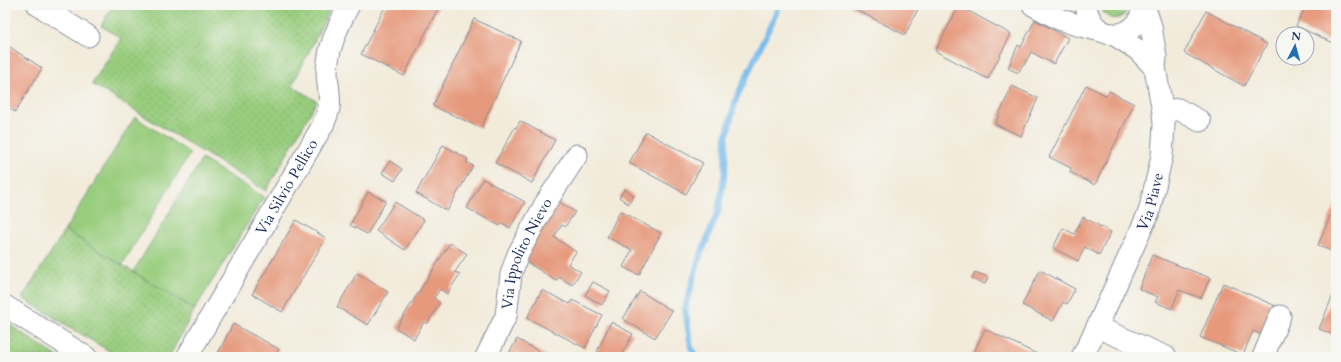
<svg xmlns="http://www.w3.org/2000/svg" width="1341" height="362" font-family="Cardo,serif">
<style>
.grass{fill:url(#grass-tufts);stroke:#5a7e6e}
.park{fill:url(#park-dots);stroke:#5a7e6e}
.garden{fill:#99cd7e;stroke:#5a7e6e}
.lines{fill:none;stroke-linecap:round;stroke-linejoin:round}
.stream{stroke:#74baeb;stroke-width:6}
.building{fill:#e6997b}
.minor-casing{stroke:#868d9c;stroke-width:23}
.minor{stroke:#fff;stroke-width:21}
.labels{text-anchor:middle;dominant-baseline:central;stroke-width:3;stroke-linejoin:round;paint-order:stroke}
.street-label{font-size:15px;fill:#1b2f5e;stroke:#f6f6f2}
</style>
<defs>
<pattern id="grass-tufts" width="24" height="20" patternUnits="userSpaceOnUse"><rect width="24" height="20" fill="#99cd7e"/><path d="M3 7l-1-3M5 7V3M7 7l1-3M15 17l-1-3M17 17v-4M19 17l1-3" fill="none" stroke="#83b06f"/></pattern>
<pattern id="park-dots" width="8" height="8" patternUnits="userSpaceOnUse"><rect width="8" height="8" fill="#99cd7e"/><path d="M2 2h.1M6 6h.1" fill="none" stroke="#83b06f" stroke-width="1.8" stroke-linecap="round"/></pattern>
</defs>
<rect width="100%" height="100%" fill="#f6f6f2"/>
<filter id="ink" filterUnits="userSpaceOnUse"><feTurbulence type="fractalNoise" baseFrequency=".025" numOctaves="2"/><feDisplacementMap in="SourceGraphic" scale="8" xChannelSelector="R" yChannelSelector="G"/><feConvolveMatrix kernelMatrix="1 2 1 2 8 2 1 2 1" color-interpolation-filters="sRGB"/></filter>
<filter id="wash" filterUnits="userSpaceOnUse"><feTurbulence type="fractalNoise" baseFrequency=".012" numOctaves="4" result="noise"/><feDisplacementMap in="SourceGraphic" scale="16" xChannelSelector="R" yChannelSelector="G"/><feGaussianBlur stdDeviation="0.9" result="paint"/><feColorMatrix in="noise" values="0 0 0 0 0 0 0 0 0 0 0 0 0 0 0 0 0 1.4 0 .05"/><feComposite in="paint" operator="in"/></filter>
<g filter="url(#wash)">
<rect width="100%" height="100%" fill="#f2ebda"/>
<path class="grass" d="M1102,5H1128C1127,23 1102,23 1102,5Z"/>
<g class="park">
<polygon points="113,5 332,5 292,86 317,101 266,191 92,84 121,38 101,26"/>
<polygon points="65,230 195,309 169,357 119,357 22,298"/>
<polygon points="7,323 58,357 5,357 5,326"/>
</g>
<g class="garden">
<polygon points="135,117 190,153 122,265 65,230"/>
<polygon points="202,159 264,197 195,309 133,272"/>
</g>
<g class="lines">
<polyline class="stream" points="698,357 691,348 685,308 700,256 718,212 725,171 726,137 736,99 780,5"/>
</g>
<g id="blocks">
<g class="building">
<polygon points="386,5 439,6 404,76 361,54"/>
<polygon points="852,5 920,5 905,35 851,7"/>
<polygon points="1306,5 1336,5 1336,44 1296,26"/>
<polygon points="959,6 1011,34 988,79 935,51"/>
<polygon points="1206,11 1267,44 1244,86 1184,53"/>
<polygon points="474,19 521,41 481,128 433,106"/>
<polygon points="1035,20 1068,38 1054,64 1031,52 1024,65 1023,64 1018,73 1008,68 1018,45 1021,47"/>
<polygon points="5,44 42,68 15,112 5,105"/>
<polygon points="1086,85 1107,96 1109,91 1134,104 1095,185 1070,172 1071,168 1049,157"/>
<polygon points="1012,86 1038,98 1021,136 995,124"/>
<polygon points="520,121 555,140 532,183 495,163 515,127 516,128"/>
<polygon points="646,132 703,163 686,194 629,163"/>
<polygon points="443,145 468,159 466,162 473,166 447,211 416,193"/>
<polygon points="390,161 402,169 395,181 382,173"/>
<polygon points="483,179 525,202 510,228 502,223 500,226 467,208"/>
<polygon points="625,189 634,196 628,204 619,197"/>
<polygon points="368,192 386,201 367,234 350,225"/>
<polygon points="553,198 575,212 565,227 562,225 554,237 576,252 568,264 581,272 572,285 559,277 556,281 521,258"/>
<polygon points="395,202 424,220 405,250 376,231"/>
<polygon points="1336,202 1336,253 1318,245"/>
<polygon points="620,211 661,233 639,275 623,267 632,250 607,237"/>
<polygon points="1083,217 1111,232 1099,255 1085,247 1078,261 1053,248 1063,228 1074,234"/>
<polygon points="296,220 326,238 282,312 252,294"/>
<polygon points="450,243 467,254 455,272 460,274 447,294 440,289 434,298 440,303 427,324 424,322 414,339 396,328"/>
<polygon points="1152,255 1210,278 1201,298 1179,290 1172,309 1155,302 1158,297 1139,289"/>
<polygon points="1040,270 1075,289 1067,304 1063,302 1053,321 1022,305"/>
<polygon points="975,272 988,277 985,284 972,279"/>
<polygon points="357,273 388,292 368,325 337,307"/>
<polygon points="593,282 610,291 602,305 585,295"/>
<polygon points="1223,283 1276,306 1264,336 1253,331 1243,355 1200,337"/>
<polygon points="1336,288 1336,336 1319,329"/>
<polygon points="542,290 570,304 572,300 602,315 585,348 527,318"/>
<polygon points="640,291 672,311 655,338 623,319"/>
<polygon points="611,322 633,334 620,357 608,357 597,351"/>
<polygon points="233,324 279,349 274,357 216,357"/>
<polygon points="985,329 1039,355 1038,357 971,357"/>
<polygon points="517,339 549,357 507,357"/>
</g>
</g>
</g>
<g filter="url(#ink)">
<use href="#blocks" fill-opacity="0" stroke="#868d9c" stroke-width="1"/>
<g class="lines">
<defs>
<g id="minor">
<polyline points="38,5 88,36"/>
<polyline points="1033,5 1059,19 1077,25 1101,31"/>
<path d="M1086,5C1090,44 1140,44 1143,5"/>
<polyline points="1113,34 1138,50 1155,68"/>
<polyline points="1163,112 1178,109 1200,121"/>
<polyline points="5,306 86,357"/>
<polyline points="1097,327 1166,357"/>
<path id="s1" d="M187,357L323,125C325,120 328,114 329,108C331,96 327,84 327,71C328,47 338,26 349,5"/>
<path id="s2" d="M486,357L506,316L511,274L518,254L545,204L577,155"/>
<path id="s3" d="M1082,357L1097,327L1149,212L1162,156L1164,125L1163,112L1155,68L1156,57L1151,26L1144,5"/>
<polyline points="1263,357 1280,316"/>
</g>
</defs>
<use href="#minor" class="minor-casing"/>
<use href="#minor" class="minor"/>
</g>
</g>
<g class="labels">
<g class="street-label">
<text stroke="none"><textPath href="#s1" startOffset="197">Via Silvio Pellico</textPath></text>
<text stroke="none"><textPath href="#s3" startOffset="170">Via Piave</textPath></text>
<text stroke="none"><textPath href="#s2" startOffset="112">Via Ippolito Nievo</textPath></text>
</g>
</g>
<rect width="1341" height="362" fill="none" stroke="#f6f6f2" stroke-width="20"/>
<g transform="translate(1295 46) rotate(6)"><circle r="19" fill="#f6f6f2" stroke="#9ea6b7"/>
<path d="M0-3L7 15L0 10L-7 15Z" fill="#1f6fb2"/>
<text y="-6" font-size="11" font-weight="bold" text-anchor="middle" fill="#1b2f5e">N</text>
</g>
</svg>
